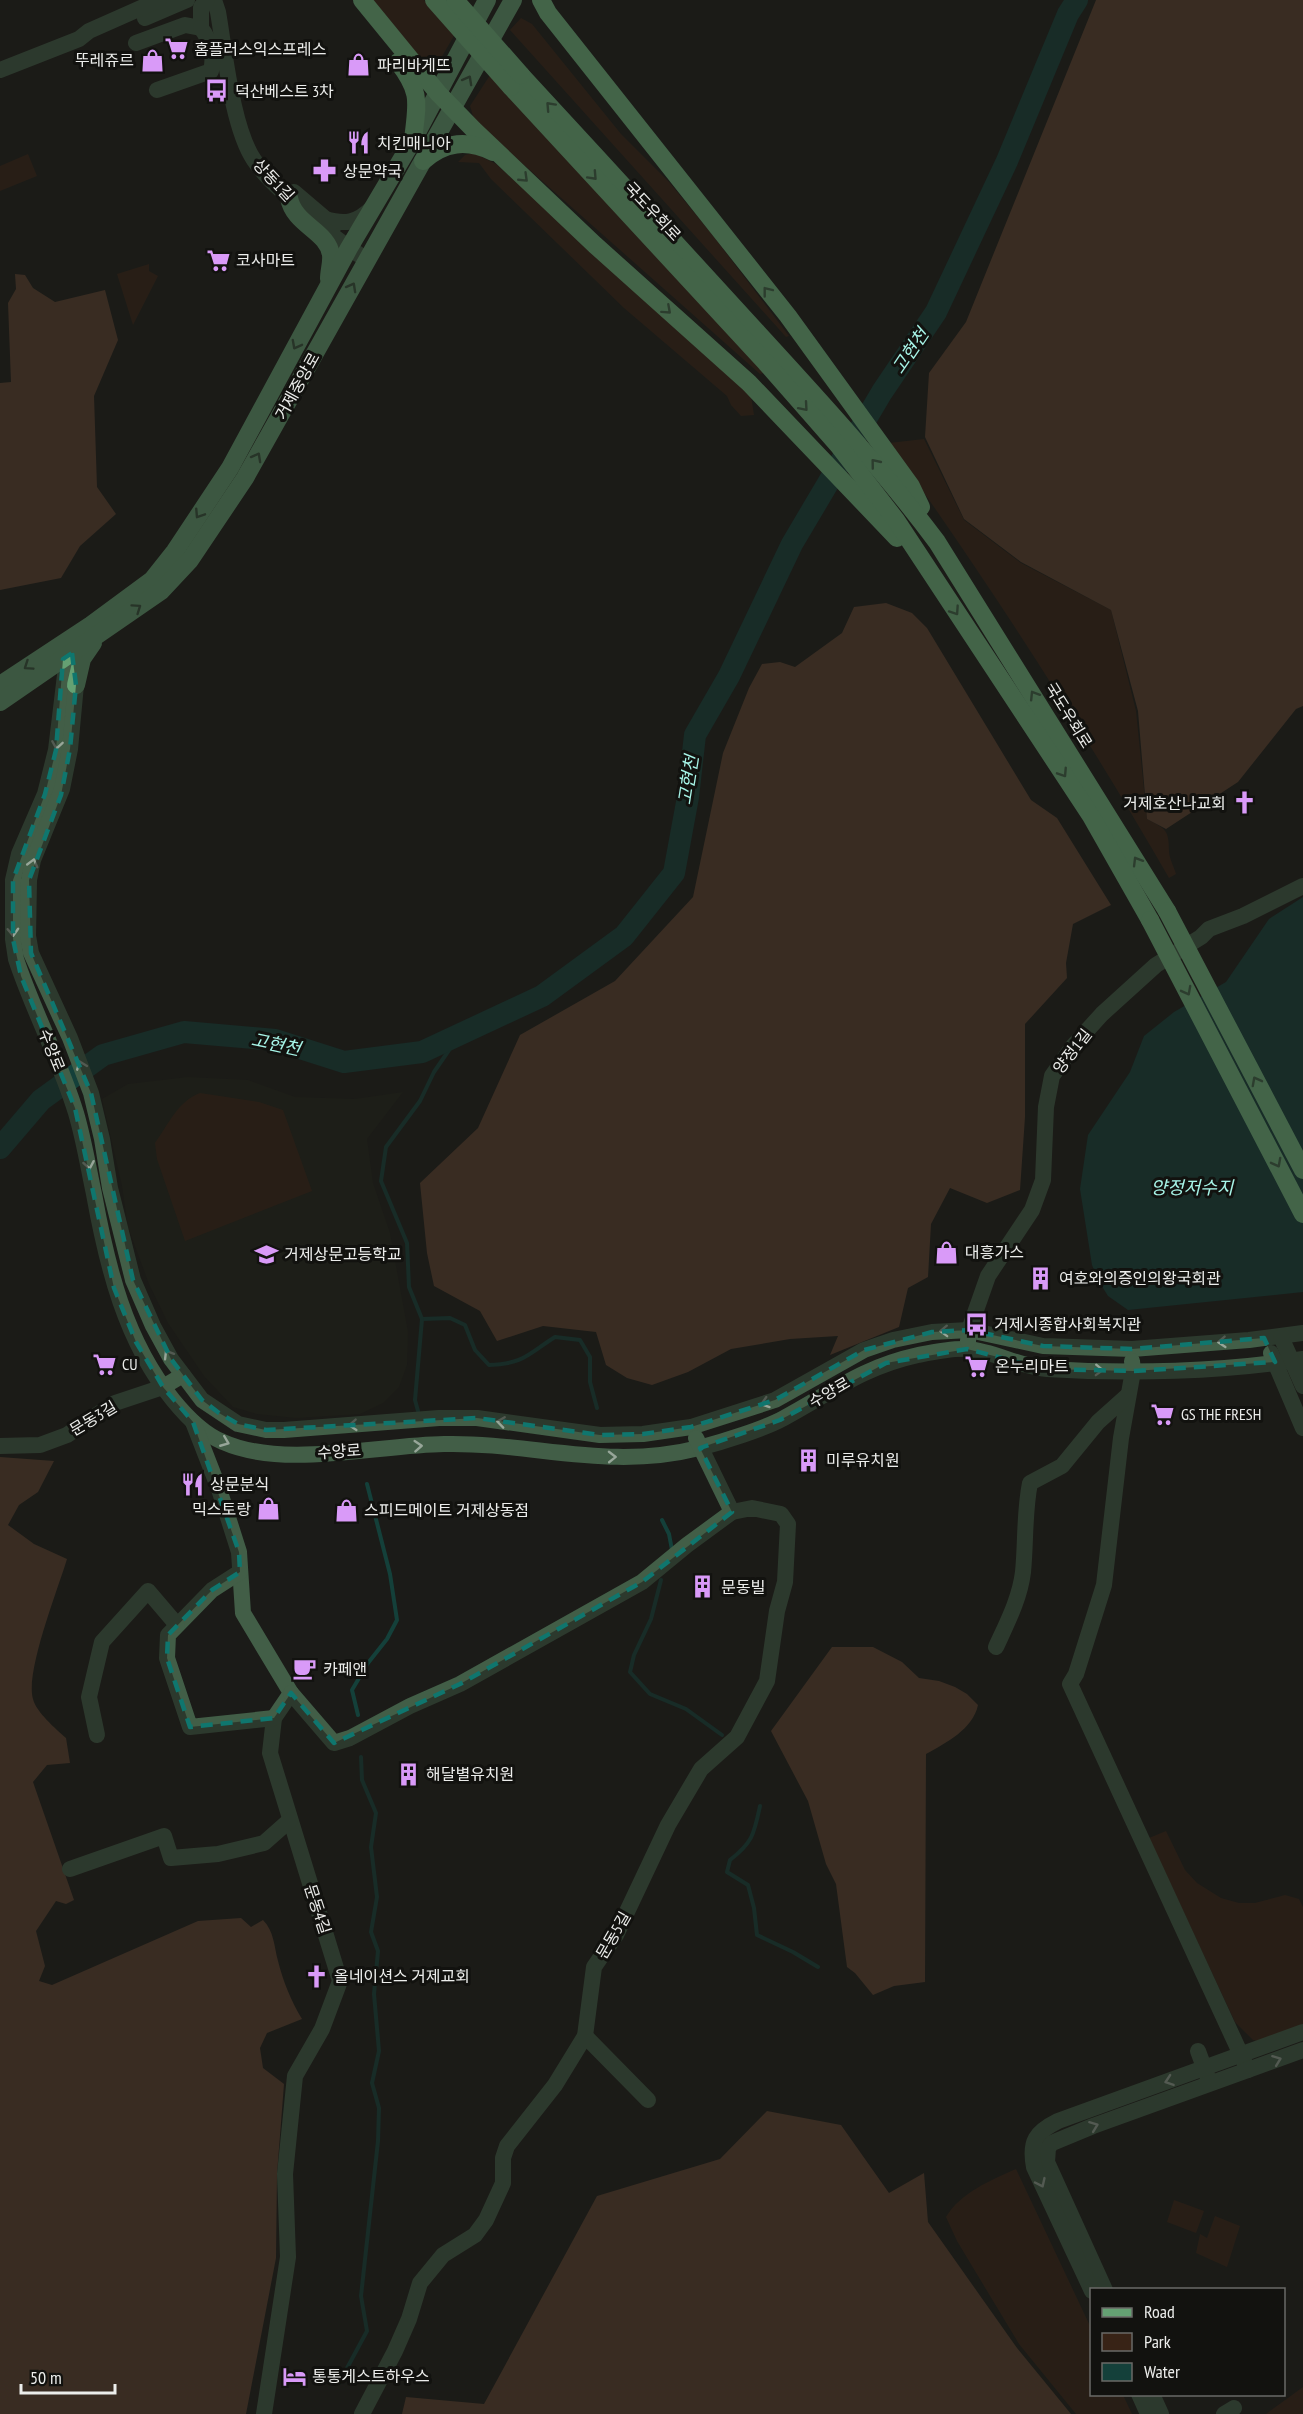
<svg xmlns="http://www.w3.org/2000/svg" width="1303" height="2414" font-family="'PT Sans Narrow','Noto Sans KR',sans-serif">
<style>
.built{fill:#202219}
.green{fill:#382316}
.forest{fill:#5d412f}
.water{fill:#14403a}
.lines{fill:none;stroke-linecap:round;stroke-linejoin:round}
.stream{stroke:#14403a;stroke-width:4}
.river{stroke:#14403a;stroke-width:22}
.minor{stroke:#425e47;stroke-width:16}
.major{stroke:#65a173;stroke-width:18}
.highway{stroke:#73bc84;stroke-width:18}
.highway-bridge{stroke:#73bc84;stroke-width:18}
.oneway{stroke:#37523c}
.oneway2{stroke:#42674a}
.oneway3{stroke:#97a699}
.marked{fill:none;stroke:#0f766e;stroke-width:4.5;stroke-dasharray:12 8;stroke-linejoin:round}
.labels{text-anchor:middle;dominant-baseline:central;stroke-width:6;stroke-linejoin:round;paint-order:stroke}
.poi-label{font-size:16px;fill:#ecedeb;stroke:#12120f;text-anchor:start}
.street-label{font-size:16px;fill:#ecedeb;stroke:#12120f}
.water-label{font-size:18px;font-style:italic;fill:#a7f5e8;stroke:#12120f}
</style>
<rect width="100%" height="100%" fill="#1b1b18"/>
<polygon class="built" points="188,1077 248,1080 295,1097 355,1099 403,1092 367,1139 373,1183 390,1233 408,1332 407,1365 399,1387 383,1403 360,1414 296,1418 257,1414 233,1407 204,1376 168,1323 149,1284 128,1227 122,1186 102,1099 128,1084"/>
<g class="green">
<polygon points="369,0 424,0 455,34 433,72 430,74"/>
<polygon points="521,18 532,24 621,134 669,182 711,233 789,336 786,337 510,30"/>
<polygon points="492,72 764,373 760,374 479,125 474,119 470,106"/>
<polygon points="474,153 496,164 743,383 751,396 754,415 741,416 731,405 727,396 624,308 491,179 479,163 458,162 465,155"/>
<polygon points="28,154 37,176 0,191 0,166"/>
<polygon points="149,264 149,271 158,276 133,325 117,274"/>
<path d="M924,439L964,520L1021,563L1111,610L1136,711L1147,819C1165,829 1169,829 1169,851C1169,858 1174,867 1176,874L1169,878C1083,729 989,583 889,443Z"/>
<path d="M200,1093L259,1102L283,1110L312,1191L185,1241L157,1159L155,1143C168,1125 178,1101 200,1093Z"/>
<polygon points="1166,1831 1185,1870 1197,1883 1221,1898 1239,1903 1255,1903 1285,1895 1299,1899 1303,1907 1303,2024 1262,2042 1253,2040 1235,2022 1149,1838"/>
<path d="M1016,2169L1091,2328L1092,2394L1123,2395L1132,2414H1076L1019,2344L957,2241L946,2217C960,2193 991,2180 1016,2169Z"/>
<polygon points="1174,2200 1204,2211 1196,2233 1167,2222"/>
<polygon points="1215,2216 1240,2226 1227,2267 1196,2253 1200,2234 1207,2238"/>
<polygon points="1303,2387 1303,2414 1266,2414"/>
</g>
<g class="forest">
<polygon points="1096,0 1303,0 1303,706 1296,709 1238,782 1166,829 1147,819 1138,711 1111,610 1021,562 964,519 925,437 929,373 966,322"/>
<polygon points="15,274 25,275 33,288 55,302 105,290 118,340 94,396 97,487 116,514 80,546 61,578 0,590 0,383 11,382 8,303 16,289"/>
<polygon points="886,603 912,613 927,628 1031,800 1057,818 1111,905 1073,924 1066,963 1067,978 1025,1024 1025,1117 1020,1190 987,1203 950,1188 931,1224 928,1277 908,1288 899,1327 830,1355 838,1336 790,1339 731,1349 688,1372 652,1385 627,1378 606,1365 596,1332 543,1326 497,1341 480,1311 434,1286 427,1253 420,1183 478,1128 520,1035 615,981 693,897 723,753 749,688 762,664 780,662 795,667 842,633 854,607"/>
<path d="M0,1457L54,1461L38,1492L19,1505L8,1525L34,1544L67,1559C58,1589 25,1672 33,1699C36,1712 56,1729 66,1738L70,1763L47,1765L33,1782L74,1900L66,1904L56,1901L36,1931L45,1966L39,1981L52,1985L198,1921L241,1918L251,1927L263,1920C274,1931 274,1946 278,1961C283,1981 291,2001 302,2019L267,2033L260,2048L263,2068L284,2084L277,2174L276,2258L246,2414H0Z"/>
<path d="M832,1647H873L902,1662L919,1678L939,1681L955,1687L967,1694L978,1705C973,1729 946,1743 926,1754L925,1982L894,1986L873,1995L855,1973L847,1967L836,1884L826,1864L808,1801L771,1731Z"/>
<polygon points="767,2111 841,2125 889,2193 924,2173 928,2222 1017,2348 1071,2414 402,2414 406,2397 484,2404 597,2196 720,2159"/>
</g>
<polygon class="water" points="1303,897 1303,1292 1128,1310 1108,1296 1098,1280 1092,1265 1080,1189 1088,1135 1130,1072 1144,1036 1174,1012 1226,982 1269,919"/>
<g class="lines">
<g class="stream">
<path d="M422,1319L450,1318L465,1325L475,1350L489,1365C524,1364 528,1354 555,1337L580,1340L590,1357V1382L597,1408"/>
<polyline points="418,1411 415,1400 422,1319 409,1287 407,1243 381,1181 386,1147 420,1101 434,1072 460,1034"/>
<polyline points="662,1520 669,1534 672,1550"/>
<polyline points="661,1580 651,1619 634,1655 630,1672 650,1694 686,1709 722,1735"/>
<polyline points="358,1715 352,1690 368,1663 387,1639 397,1620 390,1574 367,1484"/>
<path d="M760,1806C754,1834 753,1842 730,1860L727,1872L748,1885L754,1908L757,1935L793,1952L818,1967"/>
<polyline points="339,2383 367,2331 361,2296 378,2141 379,2108 372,2083 379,2051 374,1994 378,1951 371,1932 377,1897 371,1847 376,1813 362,1780 361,1757"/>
</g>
<polyline class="river" points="0,1148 41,1100 103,1055 184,1032 275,1040 344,1062 422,1052 542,996 624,936 674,873 688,797 695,735 729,676 792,544 882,392 936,312 1007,161 1068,14 1077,0"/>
<g class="minor">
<path d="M214,0L218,12C225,52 232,127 254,160C266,178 283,192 298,206"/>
<polyline points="145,18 187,0"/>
<polyline points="136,43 185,25 201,28 201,7 207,0"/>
<polyline points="0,70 79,39 89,31 159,0"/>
<path d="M157,90L211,71C215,56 210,40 201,28"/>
<polyline points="294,192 334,226"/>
<path d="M325,219C345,225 357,223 372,208"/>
<polyline points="317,224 349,248 367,260"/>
<path d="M57,648L66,667L56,750L45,794L19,854L13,880V939L16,959C33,1011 60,1060 76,1113C84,1140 88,1166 94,1194C107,1266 125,1341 173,1400C186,1416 203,1434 223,1442C283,1469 378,1445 444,1444C532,1442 608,1471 699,1448C722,1442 764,1429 784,1418C832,1392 863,1367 918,1355C933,1352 952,1348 967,1349C995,1351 1019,1367 1047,1369C1128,1374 1223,1372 1303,1359"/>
<polyline points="77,674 70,749 62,789 33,860 29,880 28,936 31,953 70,1038 91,1093 102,1139 110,1188 133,1280 153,1326 171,1359 202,1400 238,1424 266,1430 284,1430 439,1418 477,1418 600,1435 643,1434 691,1427 775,1400 864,1350 893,1340 932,1332 969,1330 1043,1346 1132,1349 1249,1340 1303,1333"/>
<polyline points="1281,1337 1303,1386"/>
<polyline points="968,1341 969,1330 988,1276 1032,1210 1043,1180 1046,1107 1052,1076 1074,1045 1102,1014 1156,965 1201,937 1209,929 1243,916 1303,886"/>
<polyline points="1271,1353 1303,1428"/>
<polyline points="1132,1361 1133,1371 1121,1438 1104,1585 1076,1674 1070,1684 1248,2070"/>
<polyline points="193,1422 219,1489 239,1552 243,1613 291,1693 274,1718 270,1753 340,1981 322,2029 295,2076 285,2174 288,2257 264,2414"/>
<polyline points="0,1446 40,1445 67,1435 115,1403 163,1387 183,1375"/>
<polyline points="240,1572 212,1590 168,1635 167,1658 190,1727 274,1718"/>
<path d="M996,1647C1007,1623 1020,1598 1023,1572C1026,1542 1024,1513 1030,1483L1062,1466L1098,1422L1127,1396"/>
<polyline points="291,1693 334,1743 350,1738 410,1706 460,1684 642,1582 687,1545 732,1512 696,1438"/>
<polyline points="97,1735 89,1697 102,1642 148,1591 177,1625"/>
<polyline points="70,1869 164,1836 171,1858 218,1854 264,1843 290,1820"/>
<polyline points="585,2036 648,2100"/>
<polyline points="1198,2051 1208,2078"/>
<polyline points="1105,2290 1047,2162 1048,2148 1052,2143 1093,2126 1303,2050"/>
<path d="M1092,2291L1034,2167C1029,2141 1036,2132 1058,2121L1303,2032"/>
<polyline points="1139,2394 1148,2414"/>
<polyline points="1152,2394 1161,2414"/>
<polyline points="362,2414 395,2351 409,2319 420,2283 443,2255 475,2235 486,2220 503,2183 503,2158 507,2146 555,2085 585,2036 594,1967 616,1935 668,1825 701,1769 737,1737 767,1681 777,1611 785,1582 788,1524 781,1514 752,1508 732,1512"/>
<polyline points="1224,2414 1234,2408"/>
</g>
<g class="major">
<path d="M289,198C294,225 328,231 331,255C332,262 329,271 329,279"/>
<polyline points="0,685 91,625 152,580 175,551 230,468 349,248 413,140 487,0"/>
<polyline points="76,685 82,659 93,643"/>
<polyline points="0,702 161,591 190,560 245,478 513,0"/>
</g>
<g class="highway">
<polyline points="362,0 438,93 474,130 595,245 749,383 897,538"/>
<polyline points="541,0 548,13 788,316 911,486 921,507"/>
<path d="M398,62C422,93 417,103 413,140"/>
<path d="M521,75C596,156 670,237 745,319C811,391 878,463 937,542L1167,911"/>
<polyline points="511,87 766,363 838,445 896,520 1091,816 1150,920"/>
<path d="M423,161C444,142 467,139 493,152"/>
</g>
<g class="highway-bridge">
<polyline points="434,0 511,87"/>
<polyline points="455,0 521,75"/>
<polyline points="1167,911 1303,1170"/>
<polyline points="1150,920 1303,1214"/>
</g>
</g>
<defs><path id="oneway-chevron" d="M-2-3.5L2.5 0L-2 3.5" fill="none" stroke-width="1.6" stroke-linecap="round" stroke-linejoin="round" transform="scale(1.5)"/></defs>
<g class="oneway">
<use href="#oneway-chevron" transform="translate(468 80) rotate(-61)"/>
<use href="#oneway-chevron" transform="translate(352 287) rotate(-61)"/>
<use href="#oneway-chevron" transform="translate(296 345) rotate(118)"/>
<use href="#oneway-chevron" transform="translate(257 457) rotate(-61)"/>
<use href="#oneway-chevron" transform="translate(199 514) rotate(123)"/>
<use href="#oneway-chevron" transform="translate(137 608) rotate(-35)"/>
<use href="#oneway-chevron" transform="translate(28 666) rotate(146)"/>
</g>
<g class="oneway2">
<use href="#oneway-chevron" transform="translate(550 106) rotate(-133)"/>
<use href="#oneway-chevron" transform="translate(593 176) rotate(47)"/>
<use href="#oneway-chevron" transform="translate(524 178) rotate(44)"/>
<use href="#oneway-chevron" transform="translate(767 291) rotate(-128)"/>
<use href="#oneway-chevron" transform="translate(667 310) rotate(42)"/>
<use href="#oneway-chevron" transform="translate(804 407) rotate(49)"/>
<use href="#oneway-chevron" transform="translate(875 463) rotate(-129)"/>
<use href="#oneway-chevron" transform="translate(955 611) rotate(56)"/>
<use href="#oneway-chevron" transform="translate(1034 695) rotate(-122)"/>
<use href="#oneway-chevron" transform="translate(1063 773) rotate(57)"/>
<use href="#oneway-chevron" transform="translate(1137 861) rotate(-121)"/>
<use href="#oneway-chevron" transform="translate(1187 991) rotate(62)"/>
<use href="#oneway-chevron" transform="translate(1256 1081) rotate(-118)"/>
<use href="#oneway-chevron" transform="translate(1277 1163) rotate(62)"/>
</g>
<g class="oneway3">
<use href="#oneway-chevron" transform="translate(57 745) rotate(99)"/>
<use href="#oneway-chevron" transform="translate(33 863) rotate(-75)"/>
<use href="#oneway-chevron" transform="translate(13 932) rotate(88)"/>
<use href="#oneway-chevron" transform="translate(81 1065) rotate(-111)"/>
<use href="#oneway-chevron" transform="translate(89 1165) rotate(80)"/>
<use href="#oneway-chevron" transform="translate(944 1331) rotate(178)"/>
<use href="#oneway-chevron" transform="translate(1222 1342) rotate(176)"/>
<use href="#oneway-chevron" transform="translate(168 1354) rotate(-121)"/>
<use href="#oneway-chevron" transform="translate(1099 1370) rotate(2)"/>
<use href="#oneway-chevron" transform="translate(765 1403) rotate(162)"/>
<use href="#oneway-chevron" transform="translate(501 1422) rotate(-172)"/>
<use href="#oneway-chevron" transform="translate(353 1425) rotate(176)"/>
<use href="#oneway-chevron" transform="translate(225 1442) rotate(22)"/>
<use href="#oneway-chevron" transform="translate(418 1446) rotate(-4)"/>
<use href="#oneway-chevron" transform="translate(612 1457) rotate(-1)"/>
<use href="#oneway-chevron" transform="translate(1277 2060) rotate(-21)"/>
<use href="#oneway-chevron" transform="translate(1169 2081) rotate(161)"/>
<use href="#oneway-chevron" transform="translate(1094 2126) rotate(-21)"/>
<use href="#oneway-chevron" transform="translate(1041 2183) rotate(65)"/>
</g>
<path d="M0 0H1303V2414H0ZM72,653L76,685L70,749L61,795L29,880L31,953L91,1093L133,1280L171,1359L202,1400L219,1413L238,1424L266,1430L477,1418L600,1435L643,1434L691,1427L775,1400L864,1350L932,1332L969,1330L1043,1346L1132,1349L1264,1338L1275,1362L1133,1371L1044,1369L967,1349L886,1363L780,1420L700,1448L732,1512L642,1582L460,1684L334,1743L291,1693L274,1718L190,1727L167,1658L168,1635L212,1590L240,1572L239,1552L193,1422L163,1387L136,1342L114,1288L75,1108L21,976L13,939V880L45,794L56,750L63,659Z" fill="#1b1b18" fill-opacity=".55" fill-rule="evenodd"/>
<path class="marked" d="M72,653L76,685L70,749L61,795L29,880L31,953L91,1093L133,1280L171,1359L202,1400L219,1413L238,1424L266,1430L477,1418L600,1435L643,1434L691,1427L775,1400L864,1350L932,1332L969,1330L1043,1346L1132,1349L1264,1338L1275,1362L1133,1371L1044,1369L967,1349L886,1363L780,1420L700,1448L732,1512L642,1582L460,1684L334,1743L291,1693L274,1718L190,1727L167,1658L168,1635L212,1590L240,1572L239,1552L193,1422L163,1387L136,1342L114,1288L75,1108L21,976L13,939V880L45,794L56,750L63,659Z"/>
<defs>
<symbol id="supermarket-bare" viewBox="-9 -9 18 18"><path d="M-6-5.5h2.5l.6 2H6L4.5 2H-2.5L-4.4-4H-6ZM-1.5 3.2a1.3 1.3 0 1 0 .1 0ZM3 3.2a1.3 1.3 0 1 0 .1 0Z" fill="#d99af8" stroke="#12120f" stroke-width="2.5" paint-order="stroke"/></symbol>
<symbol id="shop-bare" viewBox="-9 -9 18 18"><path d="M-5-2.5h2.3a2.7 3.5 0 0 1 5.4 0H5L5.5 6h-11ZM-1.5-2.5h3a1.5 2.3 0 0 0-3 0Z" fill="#d99af8" stroke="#12120f" stroke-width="2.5" paint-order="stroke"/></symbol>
<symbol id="bus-bare" viewBox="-9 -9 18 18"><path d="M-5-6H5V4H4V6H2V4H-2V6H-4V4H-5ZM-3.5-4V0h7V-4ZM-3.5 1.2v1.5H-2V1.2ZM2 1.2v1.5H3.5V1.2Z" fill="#d99af8" stroke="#12120f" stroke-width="2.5" paint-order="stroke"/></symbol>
<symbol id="restaurant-bare" viewBox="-9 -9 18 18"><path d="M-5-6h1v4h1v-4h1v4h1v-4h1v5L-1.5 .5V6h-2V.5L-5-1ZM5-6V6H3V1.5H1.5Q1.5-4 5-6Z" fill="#d99af8" stroke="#12120f" stroke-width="2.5" paint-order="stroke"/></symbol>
<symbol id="pharmacy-bare" viewBox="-9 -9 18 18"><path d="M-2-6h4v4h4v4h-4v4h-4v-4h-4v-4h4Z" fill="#d99af8" stroke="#12120f" stroke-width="2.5" paint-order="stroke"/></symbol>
<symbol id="church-bare" viewBox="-9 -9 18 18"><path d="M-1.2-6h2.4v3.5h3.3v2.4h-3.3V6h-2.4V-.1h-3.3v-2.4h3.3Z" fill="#d99af8" stroke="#12120f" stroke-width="2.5" paint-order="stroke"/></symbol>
<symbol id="school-bare" viewBox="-9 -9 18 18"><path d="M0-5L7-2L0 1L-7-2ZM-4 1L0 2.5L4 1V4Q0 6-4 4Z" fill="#d99af8" stroke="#12120f" stroke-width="2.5" paint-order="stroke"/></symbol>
<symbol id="building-bare" viewBox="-9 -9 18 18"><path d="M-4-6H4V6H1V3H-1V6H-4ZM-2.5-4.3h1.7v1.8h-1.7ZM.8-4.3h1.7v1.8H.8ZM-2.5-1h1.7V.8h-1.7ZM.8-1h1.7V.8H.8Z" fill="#d99af8" stroke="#12120f" stroke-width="2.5" paint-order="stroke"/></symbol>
<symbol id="cafe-bare" viewBox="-9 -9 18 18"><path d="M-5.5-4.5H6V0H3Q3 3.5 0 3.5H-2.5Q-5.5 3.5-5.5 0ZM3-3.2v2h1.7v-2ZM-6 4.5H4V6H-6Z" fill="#d99af8" stroke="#12120f" stroke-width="2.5" paint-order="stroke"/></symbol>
<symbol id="hotel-bare" viewBox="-9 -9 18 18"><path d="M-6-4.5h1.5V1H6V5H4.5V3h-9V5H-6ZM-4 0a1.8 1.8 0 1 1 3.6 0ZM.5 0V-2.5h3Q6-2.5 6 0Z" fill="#d99af8" stroke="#12120f" stroke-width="2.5" paint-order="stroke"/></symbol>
</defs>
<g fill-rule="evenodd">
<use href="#supermarket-bare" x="160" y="32" width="33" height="33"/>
<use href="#shop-bare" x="136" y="44" width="33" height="33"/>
<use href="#shop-bare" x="342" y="48" width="33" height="33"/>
<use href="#bus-bare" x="200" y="74" width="33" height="33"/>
<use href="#restaurant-bare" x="342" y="126" width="33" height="33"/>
<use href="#pharmacy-bare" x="308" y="154" width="33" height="33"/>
<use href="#supermarket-bare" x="202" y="244" width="33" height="33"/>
<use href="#church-bare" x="1228" y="786" width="33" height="33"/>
<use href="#shop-bare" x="930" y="1236" width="33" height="33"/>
<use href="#school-bare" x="250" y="1238" width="33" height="33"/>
<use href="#building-bare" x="1024" y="1262" width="33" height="33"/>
<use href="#bus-bare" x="960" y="1308" width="33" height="33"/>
<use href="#supermarket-bare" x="88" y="1348" width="33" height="33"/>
<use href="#supermarket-bare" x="960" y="1350" width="33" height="33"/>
<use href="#supermarket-bare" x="1146" y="1398" width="33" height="33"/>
<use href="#building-bare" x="792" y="1444" width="33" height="33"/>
<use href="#restaurant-bare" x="176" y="1468" width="33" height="33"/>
<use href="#shop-bare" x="252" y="1492" width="33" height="33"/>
<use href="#shop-bare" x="330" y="1494" width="33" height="33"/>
<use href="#building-bare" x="686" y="1570" width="33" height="33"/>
<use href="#cafe-bare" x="288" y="1652" width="33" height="33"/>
<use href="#building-bare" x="392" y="1758" width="33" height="33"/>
<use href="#church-bare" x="300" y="1960" width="33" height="33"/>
<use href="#hotel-bare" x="278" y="2360" width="33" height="33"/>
</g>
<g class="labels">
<g class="poi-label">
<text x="194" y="49">홈플러스익스프레스</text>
<text x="134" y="60" text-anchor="end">뚜레쥬르</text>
<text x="377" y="65">파리바게뜨</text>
<text x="235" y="91">덕산베스트 3차</text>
<text x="377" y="143">치킨매니아</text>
<text x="343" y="171">상문약국</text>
<text x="236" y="260">코사마트</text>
<text x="1226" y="803" text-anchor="end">거제호산나교회</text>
<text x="965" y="1252">대흥가스</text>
<text x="284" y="1254">거제상문고등학교</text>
<text x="1059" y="1278">여호와의증인의왕국회관</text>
<text x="994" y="1324">거제시종합사회복지관</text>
<text x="122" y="1364">CU</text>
<text x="995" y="1366">온누리마트</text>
<text x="1181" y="1414">GS THE FRESH</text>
<text x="826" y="1460">미루유치원</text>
<text x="210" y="1484">상문분식</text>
<text x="251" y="1509" text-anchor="end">믹스토랑</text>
<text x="364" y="1510">스피드메이트 거제상동점</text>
<text x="721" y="1587">문동빌</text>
<text x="323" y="1669">카페앤</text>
<text x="426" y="1774">해달별유치원</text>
<text x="334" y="1976">올네이션스 거제교회</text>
<text x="312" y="2376">통통게스트하우스</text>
</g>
<g class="street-label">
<text transform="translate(274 180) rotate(47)">상동1길</text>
<text transform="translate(653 211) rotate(47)">국도우회로</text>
<text transform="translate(297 386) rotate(-61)">거제중앙로</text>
<text transform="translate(1069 715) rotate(58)">국도우회로</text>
<text transform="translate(52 1050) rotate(68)">수양로</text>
<text transform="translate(1072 1051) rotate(-52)">양정1길</text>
<text transform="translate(829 1392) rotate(-30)">수양로</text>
<text transform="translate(93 1418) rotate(-31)">문동3길</text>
<text transform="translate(339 1451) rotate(-4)">수양로</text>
<text transform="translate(318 1909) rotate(72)">문동4길</text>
<text transform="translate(613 1935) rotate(-60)">문동5길</text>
</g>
<g class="water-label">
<text transform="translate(910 351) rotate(-56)">고현천</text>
<text transform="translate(688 780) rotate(-81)">고현천</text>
<text transform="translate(276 1044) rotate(12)">고현천</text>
<text x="1192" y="1187">양정저수지</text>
</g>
</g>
<rect x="1090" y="2288" width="195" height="108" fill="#12120f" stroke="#696a67" stroke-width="1.5"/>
<rect x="1102" y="2308" width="30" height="9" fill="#65a173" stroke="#696a67" stroke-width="1.5"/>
<text x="1144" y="2318" font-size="18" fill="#ecedeb">Road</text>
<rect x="1102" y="2333" width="30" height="18" fill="#382316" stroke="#696a67" stroke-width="1.5"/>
<text x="1144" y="2348" font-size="18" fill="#ecedeb">Park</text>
<rect x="1102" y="2363" width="30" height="18" fill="#14403a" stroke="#696a67" stroke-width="1.5"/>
<text x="1144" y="2378" font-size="18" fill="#ecedeb">Water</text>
<path d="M21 2384v9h94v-9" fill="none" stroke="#ecedeb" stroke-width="3"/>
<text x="30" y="2384" font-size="18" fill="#ecedeb" stroke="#12120f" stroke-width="4.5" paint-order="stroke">50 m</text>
</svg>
